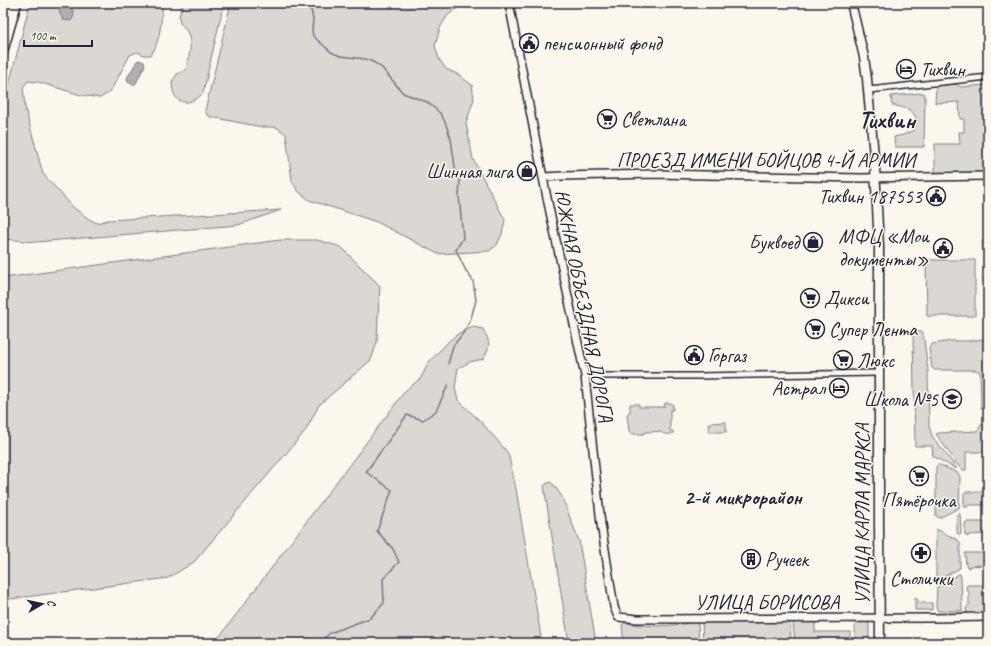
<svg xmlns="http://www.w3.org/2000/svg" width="991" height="646" font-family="Caveat,sans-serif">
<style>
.green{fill:#dbd8d3;stroke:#7e7d87}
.water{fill:#b1aeb0;stroke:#787681}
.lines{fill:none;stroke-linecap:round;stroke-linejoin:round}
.stream{stroke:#787681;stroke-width:1.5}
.street-casing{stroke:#22223b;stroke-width:8}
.secondary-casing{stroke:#22223b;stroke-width:10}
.primary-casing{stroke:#22223b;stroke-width:11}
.street{stroke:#fbf7ec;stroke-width:5}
.secondary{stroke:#fbf7ec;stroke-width:7}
.primary{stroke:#fbf7ec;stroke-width:8}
.rail{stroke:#22223b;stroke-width:1.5}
.labels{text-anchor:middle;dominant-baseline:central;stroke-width:3;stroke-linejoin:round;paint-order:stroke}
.poi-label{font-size:20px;fill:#22223b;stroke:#fbf7ec;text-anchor:start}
.street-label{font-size:20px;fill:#22223b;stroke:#fbf7ec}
.neighbourhood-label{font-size:21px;font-weight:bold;fill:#22223b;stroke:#fbf7ec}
.district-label{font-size:24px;font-weight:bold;fill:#22223b;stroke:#fbf7ec}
</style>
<rect width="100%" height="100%" fill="#fbf7ec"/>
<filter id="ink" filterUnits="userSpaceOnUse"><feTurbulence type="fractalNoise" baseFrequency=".025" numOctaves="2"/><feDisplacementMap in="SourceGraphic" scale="8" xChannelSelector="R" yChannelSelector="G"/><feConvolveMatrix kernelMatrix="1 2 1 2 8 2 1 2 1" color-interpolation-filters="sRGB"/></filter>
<g filter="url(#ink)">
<g class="green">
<path d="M30,3H163C161,19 161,41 151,55H144L137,52L130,55L110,92L100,98L81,95L38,82L28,81L23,87L25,108L43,174L74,208L89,219L97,223L108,220L281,210L238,225L36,242L3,239V108Z"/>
<path d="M183,3H224L203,93C196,101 182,107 175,96C173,92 172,86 172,82L177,74L186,70C190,52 195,37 180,23L179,16Z"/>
<polygon points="231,3 464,3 447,16 440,28 435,46 439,59 446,69 459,75 472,85 474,99 466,123 473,159 505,220 502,234 497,245 489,251 438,254 377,222 309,200 298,191 292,181 286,134 276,127 262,127 211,117 207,115 205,111"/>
<polygon points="956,84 960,87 988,85 988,174 935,175 935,144 960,144 959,132 964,132 964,119 960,119 959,102 935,103 936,86"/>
<path d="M921,93H924L925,97L924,147H895L894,137L903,135L914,130C922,111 906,108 892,105L891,96Z"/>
<polygon points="280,240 317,240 341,247 380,286 378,316 377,342 371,360 319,405 306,430 194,562 168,578 3,600 3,278"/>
<polygon points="982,241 988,241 988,259 984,256"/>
<polygon points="926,260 975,260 975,316 927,316"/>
<polygon points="985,272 988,272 988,303 984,303"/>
<path d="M473,327L483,329C490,342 491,346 483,359L470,362L458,368L455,388L458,400L482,423L508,453L516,489L542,643H195L217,640L406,390L421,378L429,362L450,340L459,333Z"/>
<polygon points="915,332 921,332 923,333 928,370 929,426 932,436 956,467 956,469 933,456 932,446 915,446 913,334"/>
<polygon points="984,339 984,348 988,348 988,452 966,452 966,470 963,470 960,468 936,434 939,433 977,431 981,425 986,424 987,408 981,408 980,373 979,371 976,370 935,370 932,368 929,348 932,344 951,341 969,341"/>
<path d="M665,403H670L673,405V410H670V431H673V433C667,436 665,434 660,432C656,431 650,432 646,432L643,434H633L629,431L627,414L630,412V404H639V407H664Z"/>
<polygon points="726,422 726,432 709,432 709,423"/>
<polygon points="937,465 940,465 958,473 960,477 959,508 939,518 936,516 936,468"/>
<polygon points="550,482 554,485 562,497 579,541 596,643 569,643 544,486 546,484"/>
<polygon points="966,492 988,492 988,505 967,505 967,508 964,505 964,493"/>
<polygon points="959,513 960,514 961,534 960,535 957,533 957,515"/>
<polygon points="966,522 988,522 988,534 968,535 968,537 965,535 965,524"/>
<polygon points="936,529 958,540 960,543 960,568 938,580 936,579"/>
<polygon points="965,553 988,553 988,565 969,566 969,568 968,568 966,565"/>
<polygon points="959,574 960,574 961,577 962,611 938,611 936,607 937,587"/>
<polygon points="967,585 988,585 988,615 967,614 966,608 969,605 969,592 966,590"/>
<polygon points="915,597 918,600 918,603 932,603 932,610 915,610"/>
<polygon points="788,621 790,625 791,643 703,643 702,622"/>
<rect x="855" y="621" width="14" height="22"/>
<path d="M696,622L698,624L699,643H624L622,625L625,623C630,623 635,625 641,625C659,627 678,625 696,622Z"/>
<polygon points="795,622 815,622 815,632 850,632 850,643 795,643 793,623"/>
</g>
<g class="water">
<path d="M63,5H66L71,7C74,12 75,16 71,21L63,20L59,11Z"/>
<polygon points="139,60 144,62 145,65 136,83 133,85 128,82 127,78 137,61"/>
</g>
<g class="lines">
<g class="stream">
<polyline points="300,3 311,10 313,19 312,31 313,36 331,52 340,56 366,59 375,63 382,68 403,93 427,102 440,113 445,122 451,139 456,174 460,180 459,196 463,238 456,250 465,269 473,281 476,300 471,318 464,332 453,346 448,364"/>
<polyline points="318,643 330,633 370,618 384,603 383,579 399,562 393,549 377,531 392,490 366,472 407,415 423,420 436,411 448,385"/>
</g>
<defs>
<g id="street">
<polyline points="869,90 988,77"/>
<polyline points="585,376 698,376 879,373"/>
</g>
<g id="secondary">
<polyline points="509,3 547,198 585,376 601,524 614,607 618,617 638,619 934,618 988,617"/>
<polyline points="543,177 562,176 655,174 861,178 988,176"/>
</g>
<polyline id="primary" points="851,3 864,57 867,79 875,167 879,247 879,526 880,643"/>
</defs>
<use href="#street" class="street-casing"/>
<use href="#secondary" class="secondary-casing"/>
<use href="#primary" class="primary-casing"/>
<use href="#street" class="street"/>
<use href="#secondary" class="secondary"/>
<use href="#primary" class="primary"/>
<polyline class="rail" points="3,69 22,3"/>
</g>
</g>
<defs>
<symbol id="civic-ring" viewBox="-11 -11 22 22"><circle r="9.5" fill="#fbf7ec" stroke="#22223b" stroke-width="1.5"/><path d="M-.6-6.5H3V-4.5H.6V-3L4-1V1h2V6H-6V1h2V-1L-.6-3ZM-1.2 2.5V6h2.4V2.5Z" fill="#22223b"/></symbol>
<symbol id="hotel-ring" viewBox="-11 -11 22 22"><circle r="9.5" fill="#fbf7ec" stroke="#22223b" stroke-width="1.5"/><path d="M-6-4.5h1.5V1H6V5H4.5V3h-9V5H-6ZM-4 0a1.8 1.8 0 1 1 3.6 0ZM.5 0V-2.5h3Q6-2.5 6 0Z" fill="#22223b"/></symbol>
<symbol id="supermarket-ring" viewBox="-11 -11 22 22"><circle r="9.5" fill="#fbf7ec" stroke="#22223b" stroke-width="1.5"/><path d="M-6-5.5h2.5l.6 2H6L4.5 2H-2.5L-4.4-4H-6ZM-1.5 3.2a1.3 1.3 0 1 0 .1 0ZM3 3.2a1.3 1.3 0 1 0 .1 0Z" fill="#22223b"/></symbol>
<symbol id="shop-ring" viewBox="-11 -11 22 22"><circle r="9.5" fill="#fbf7ec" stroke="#22223b" stroke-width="1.5"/><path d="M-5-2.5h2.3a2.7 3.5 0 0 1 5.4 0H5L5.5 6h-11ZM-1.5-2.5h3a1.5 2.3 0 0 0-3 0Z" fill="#22223b"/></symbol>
<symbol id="school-ring" viewBox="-11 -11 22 22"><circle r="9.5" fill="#fbf7ec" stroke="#22223b" stroke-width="1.5"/><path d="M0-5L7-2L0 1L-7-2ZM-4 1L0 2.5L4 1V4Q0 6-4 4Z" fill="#22223b"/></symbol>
<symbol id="pharmacy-ring" viewBox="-11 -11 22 22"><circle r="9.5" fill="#fbf7ec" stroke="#22223b" stroke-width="1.5"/><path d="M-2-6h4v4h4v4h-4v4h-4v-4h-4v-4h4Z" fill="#22223b"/></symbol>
<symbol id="building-ring" viewBox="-11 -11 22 22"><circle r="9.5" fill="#fbf7ec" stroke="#22223b" stroke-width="1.5"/><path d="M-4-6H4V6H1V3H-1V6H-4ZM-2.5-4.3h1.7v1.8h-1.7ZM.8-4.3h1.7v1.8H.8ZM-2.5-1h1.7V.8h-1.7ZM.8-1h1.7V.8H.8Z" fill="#22223b"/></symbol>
</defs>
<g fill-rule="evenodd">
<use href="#civic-ring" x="518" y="32" width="22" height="22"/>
<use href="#hotel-ring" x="895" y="58" width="22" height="22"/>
<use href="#supermarket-ring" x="596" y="108" width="22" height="22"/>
<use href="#shop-ring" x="516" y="160" width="22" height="22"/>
<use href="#civic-ring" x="925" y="185" width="22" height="22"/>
<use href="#shop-ring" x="802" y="231" width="22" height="22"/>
<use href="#civic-ring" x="932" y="237" width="22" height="22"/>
<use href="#supermarket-ring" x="799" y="287" width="22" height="22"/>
<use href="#supermarket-ring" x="804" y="318" width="22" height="22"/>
<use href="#civic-ring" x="683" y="344" width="22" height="22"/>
<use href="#supermarket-ring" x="832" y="349" width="22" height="22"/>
<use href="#hotel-ring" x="828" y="377" width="22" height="22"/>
<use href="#school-ring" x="941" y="388" width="22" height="22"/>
<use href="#supermarket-ring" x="908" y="465" width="22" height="22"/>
<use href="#pharmacy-ring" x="910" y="542" width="22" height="22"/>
<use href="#building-ring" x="740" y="548" width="22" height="22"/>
</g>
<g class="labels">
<g class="poi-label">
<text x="543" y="43">пенсионный фонд</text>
<text x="920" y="69">Тихвин</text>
<text x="621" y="119">Светлана</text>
<text x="513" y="171" text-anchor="end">Шинная лига</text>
<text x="922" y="196" text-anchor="end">Тихвин 187553</text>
<text x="929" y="236" text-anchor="end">МФЦ «Мои<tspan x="929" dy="23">документы»</tspan></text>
<text x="799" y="242" text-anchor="end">Буквоед</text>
<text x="824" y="298">Дикси</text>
<text x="829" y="329">Супер Лента</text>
<text x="708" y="355">Горгаз</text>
<text x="857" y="360">Люкс</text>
<text x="825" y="388" text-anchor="end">Астрал</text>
<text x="938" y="399" text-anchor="end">Школа №5</text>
<text x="919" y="500" text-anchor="middle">Пятёрочка</text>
<text x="765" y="559">Ручеек</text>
<text x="921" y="578" text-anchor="middle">Столички</text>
</g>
<g class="street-label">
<text x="766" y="160">ПРОЕЗД ИМЕНИ БОЙЦОВ 4-Й АРМИИ</text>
<text transform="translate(584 306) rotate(79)">ЮЖНАЯ ОБЪЕЗДНАЯ ДОРОГА</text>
<text transform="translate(862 514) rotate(-90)">УЛИЦА КАРЛА МАРКСА</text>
<text x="767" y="602">УЛИЦА БОРИСОВА</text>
</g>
<g class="neighbourhood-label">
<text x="743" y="497">2-й микрорайон</text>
</g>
<g class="district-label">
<text x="887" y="120">Тихвин</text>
</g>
</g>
<rect width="991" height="646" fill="none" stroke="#fbf7ec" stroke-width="16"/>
<rect x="8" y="8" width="975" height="630" fill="none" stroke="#22223b" stroke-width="1.5" filter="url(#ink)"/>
<g transform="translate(42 604) rotate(81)" stroke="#fbf7ec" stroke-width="3" paint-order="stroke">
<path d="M0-3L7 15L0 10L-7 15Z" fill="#22223b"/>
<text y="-6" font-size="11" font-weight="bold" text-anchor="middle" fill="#22223b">С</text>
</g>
<path d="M24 40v6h68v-6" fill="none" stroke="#22223b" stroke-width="2"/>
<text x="30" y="40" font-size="12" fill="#22223b" stroke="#fbf7ec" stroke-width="3" paint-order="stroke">100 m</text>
</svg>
